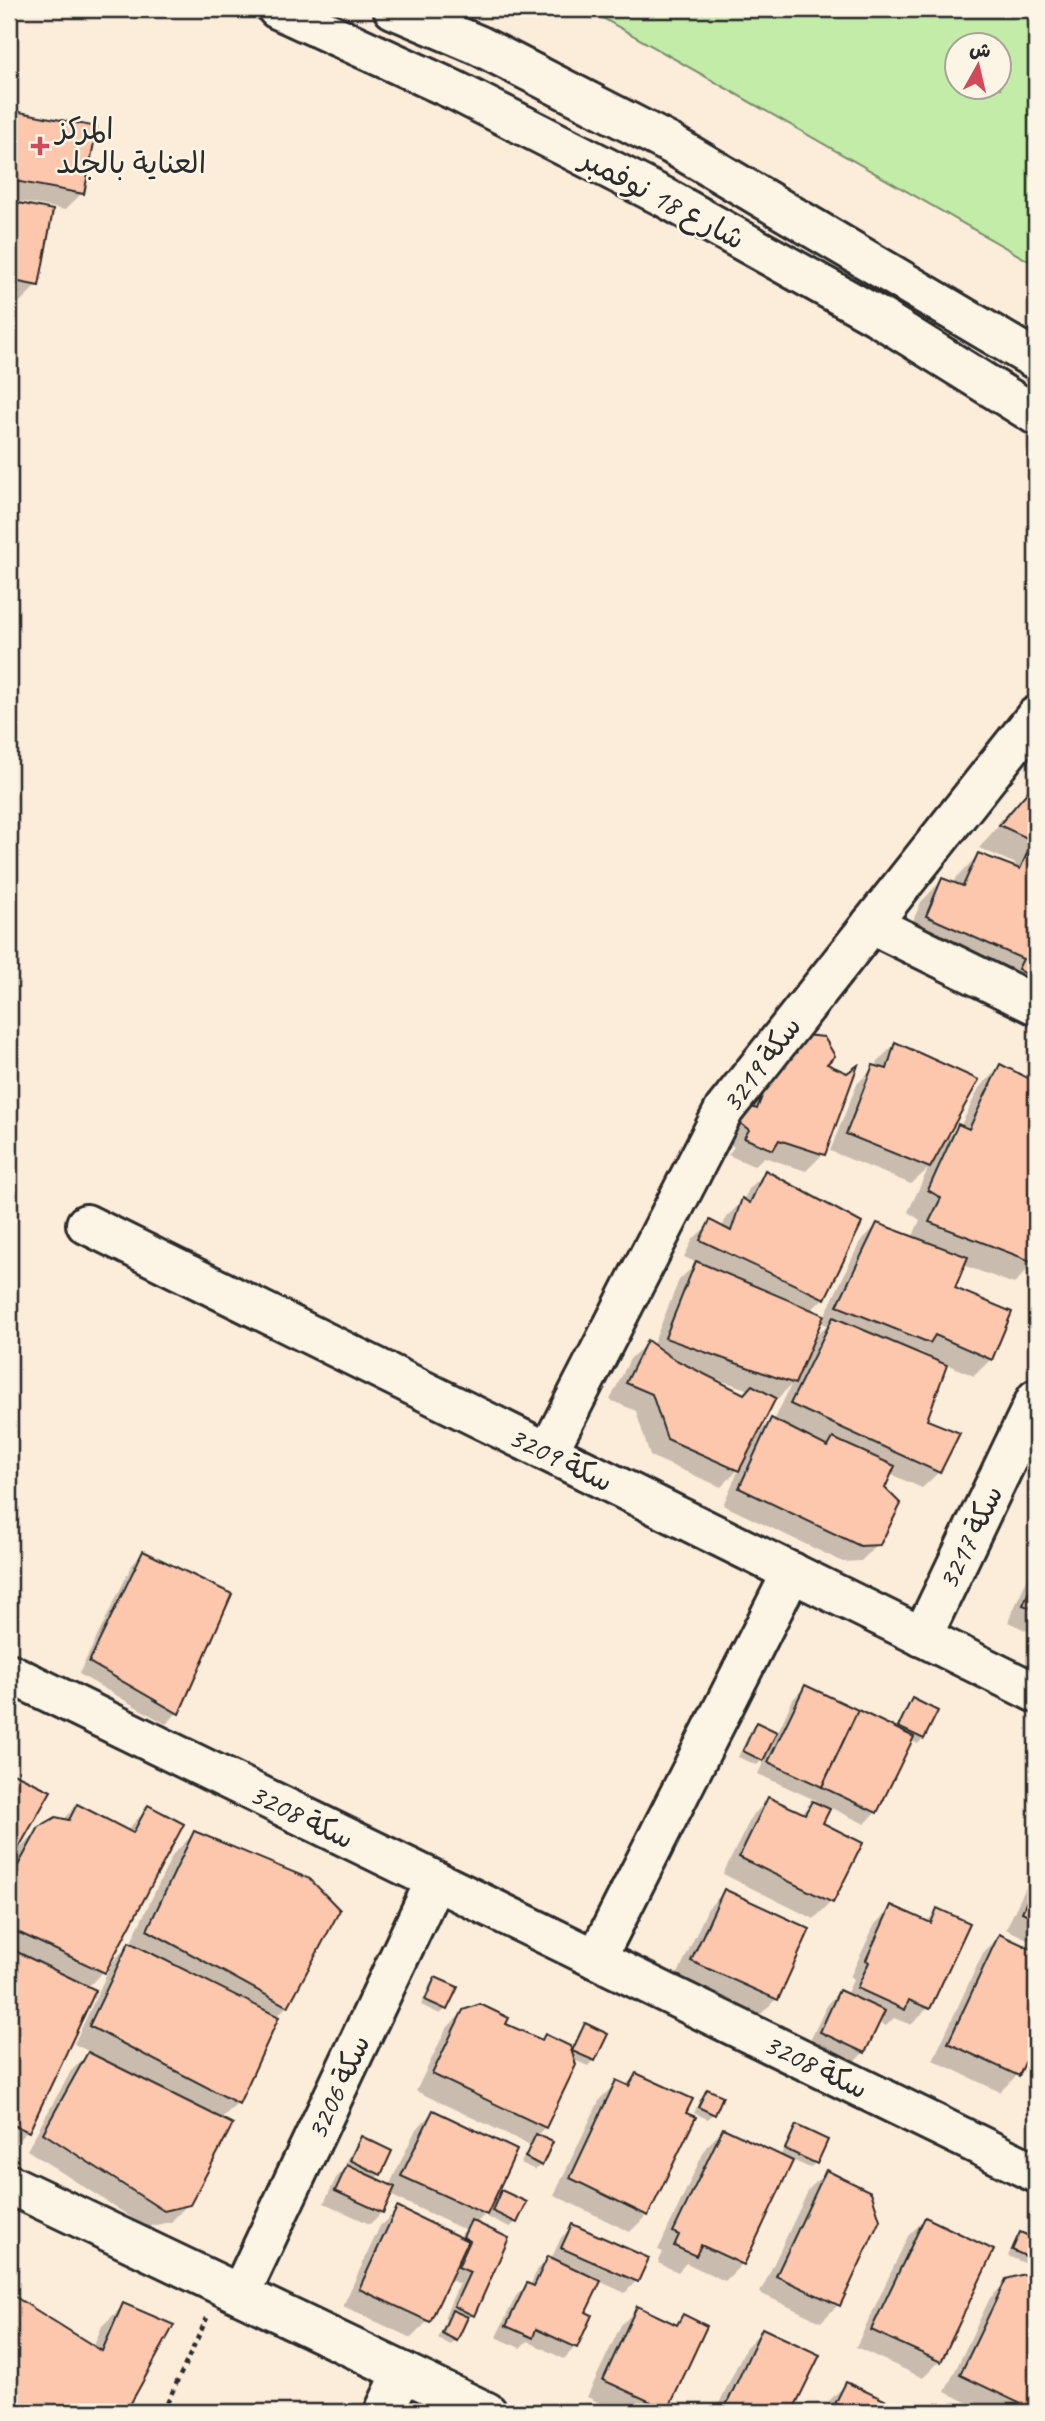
<svg xmlns="http://www.w3.org/2000/svg" width="1045" height="2421" font-family="Caveat,'Playpen Sans Arabic',sans-serif">
<style>
.green{fill:#c3eca8;stroke:#778c6a;stroke-width:2;fill-rule:evenodd}
.shadow{fill:#0003;fill-rule:evenodd}
.building{fill:#fcc7ad;stroke:#2b2b2b;stroke-width:2}
.lines{fill:none;stroke-linecap:round;stroke-linejoin:round}
.minor-casing{stroke:#2b2b2b;stroke-width:44}
.major-casing{stroke:#2b2b2b;stroke-width:44}
.path{stroke:#2b2b2b;stroke-width:4.5;stroke-dasharray:5 5;stroke-linecap:butt}
.minor{stroke:#fcf5e5;stroke-width:38}
.major{stroke:#fcf5e5;stroke-width:38}
.poi-dot{fill:#d1495b;stroke:#fcf5e5;stroke-width:2.5}
.labels{text-anchor:middle;dominant-baseline:central;stroke-width:5;stroke-linejoin:round;paint-order:stroke}
.poi-label{font-size:30px;fill:#2b2b2b;stroke:#fcf5e5;text-anchor:start}
.street-label{font-size:30px;fill:#2b2b2b;stroke:#fcf5e5}
</style>
<rect width="100%" height="100%" fill="#fcecda"/>
<filter id="ink" filterUnits="userSpaceOnUse"><feTurbulence type="fractalNoise" baseFrequency=".0143" numOctaves="2"/><feDisplacementMap in="SourceGraphic" scale="14" xChannelSelector="R" yChannelSelector="G"/><feConvolveMatrix kernelMatrix="1 2 1 2 8 2 1 2 1" color-interpolation-filters="sRGB"/></filter>
<g filter="url(#ink)">
<path class="green" d="M587,9H1036V265ZM958,46H1000V88H958Z"/>
<g class="shadow">
<polygon points="9,112 95,128 82,193 65,210 9,199 9,181 72,193 72,189 9,178"/>
<polygon points="9,203 51,211 37,285 20,302 9,300"/>
<polygon points="1036,781 1036,997 906,937 921,902 942,880 953,884 957,877 978,855 1012,868 1016,864 979,848"/>
<path d="M895,1044L945,1140L960,1127L979,1088L1000,1067L1036,1084V1260L1014,1284L963,1265L953,1289L991,1359L974,1376L945,1363L924,1421L939,1472L922,1488L890,1474L883,1488L878,1544L861,1561L843,1562L723,1505L739,1469L721,1487L650,1456L636,1411L610,1400L630,1359L647,1343L652,1347L679,1280L697,1263L684,1257L693,1239L710,1223L722,1229L726,1217L743,1201L749,1189L766,1172L824,1298L810,1311L824,1317L860,1242L877,1225L912,1238L920,1220L908,1212L928,1169L911,1184L830,1151L857,1084L874,1067L876,1068L878,1061ZM819,1322L827,1325L811,1341ZM919,1351L929,1356L927,1359L916,1354ZM708,1376L749,1390L743,1396L707,1378ZM791,1385L774,1421L771,1420L755,1436L773,1399L776,1400Z"/>
<polygon points="824,1065 823,1154 806,1171 764,1157 754,1166 728,1155 734,1147 723,1139 765,1067"/>
<polygon points="143,1553 177,1713 166,1724 79,1674 132,1565"/>
<polygon points="1036,1559 1036,1635 1008,1622"/>
<polygon points="805,1687 896,1730 907,1706 912,1701 923,1738 918,1744 910,1740 876,1812 865,1824 829,1807 821,1824 831,1902 814,1919 723,1874 752,1816 769,1799 801,1814 815,1800 758,1774 766,1756 757,1765 738,1757 751,1729 756,1724 777,1734 793,1699"/>
<polygon points="9,1773 48,1792 14,1854 40,1829 63,1820 77,1806 126,1831 149,1807 103,1972 87,1988 27,2131 9,2150"/>
<polygon points="195,1833 287,2006 276,2017 237,2103 221,2119 188,2204 171,2222 146,2227 27,2150 71,2071 90,2052 74,2044 113,1961 130,1944 173,1854"/>
<polygon points="1036,1866 1036,1943 1006,1929"/>
<polygon points="725,1891 776,1999 759,2016 676,1978 708,1908"/>
<polygon points="892,1907 926,1922 938,1911 928,2008 911,2025 894,2018 886,2026 878,2022 864,2052 853,2063 809,2043 828,2003 839,1992 846,1995 854,1978 850,1977 875,1924"/>
<polygon points="1000,1936 1036,1953 1036,2034 1017,2075 1000,2092 933,2060 983,1953"/>
<polygon points="436,1979 446,2009 440,2014 421,2005 430,1984"/>
<polygon points="464,2011 503,2024 540,2041 545,2037 570,2052 580,2031 585,2025 594,2060 588,2066 572,2059 545,2127 536,2136 541,2165 535,2170 521,2163 530,2145 416,2091 446,2029"/>
<polygon points="636,2075 647,2215 630,2232 554,2195 600,2099 617,2082 625,2086"/>
<polygon points="707,2091 713,2114 708,2119 694,2113 702,2096"/>
<polygon points="433,2112 492,2202 502,2192 516,2222 510,2227 487,2217 491,2209 475,2224 472,2315 463,2323 456,2340 451,2345 438,2339 446,2319 444,2318 459,2284 449,2279 428,2321 411,2338 343,2306 380,2226 397,2210 458,2238 465,2230 390,2195 382,2212 370,2224 324,2203 336,2178 348,2166 345,2165 356,2143 362,2138 380,2174 374,2180 389,2186 416,2129"/>
<polygon points="796,2127 825,2141 815,2163 810,2168 792,2160 742,2264 725,2281 686,2263 678,2272 658,2263 663,2252 658,2250 706,2147 723,2130 780,2157 791,2133"/>
<polygon points="826,2172 838,2305 821,2322 760,2293 809,2189"/>
<polygon points="925,2219 940,2361 923,2378 856,2347 908,2236"/>
<polygon points="572,2226 636,2281 625,2293 599,2281 584,2313 590,2316 575,2347 564,2359 527,2341 520,2348 496,2337 516,2296 527,2285 530,2286 537,2270 549,2259 551,2259 561,2238"/>
<polygon points="1020,2234 1036,2241 1036,2260 1031,2266 1008,2256 1015,2239"/>
<polygon points="1024,2276 1036,2282 1036,2409 1033,2412 987,2412 945,2392 990,2298 1007,2281"/>
<polygon points="9,2295 93,2348 102,2326 124,2305 171,2326 124,2412 9,2412"/>
<polygon points="638,2308 674,2326 683,2317 705,2327 664,2411 666,2412 619,2412 587,2397 621,2325"/>
<polygon points="763,2330 817,2356 791,2412 715,2412 746,2347"/>
<polygon points="846,2384 905,2412 824,2412 829,2401"/>
</g>
<g class="building">
<polygon points="9,110 97,127 84,194 9,180"/>
<polygon points="9,201 53,210 39,286 9,280"/>
<polygon points="1036,782 1036,842 999,825"/>
<polygon points="1030,847 1036,850 1036,980 1018,969 1023,959 926,916 942,878 963,886 978,853 1020,869"/>
<polygon points="804,1035 824,1037 835,1056 827,1064 847,1073 858,1065 825,1155 779,1140 773,1150 744,1138 749,1130 739,1122 746,1105 757,1109 781,1048"/>
<polygon points="895,1042 979,1080 930,1168 846,1134 873,1065 887,1069"/>
<polygon points="1000,1064 1036,1082 1036,1263 929,1222 941,1198 928,1190 958,1124 969,1129"/>
<polygon points="765,1170 862,1223 825,1299 700,1240 710,1220 731,1231 742,1198 750,1203"/>
<polygon points="877,1223 968,1257 955,1288 1012,1312 992,1360 935,1335 930,1343 837,1306"/>
<polygon points="696,1261 824,1315 795,1384 665,1338"/>
<polygon points="833,1317 947,1365 927,1420 960,1433 940,1473 790,1404"/>
<polygon points="647,1340 672,1358 744,1394 752,1385 776,1398 739,1471 667,1439 652,1394 626,1383"/>
<polygon points="771,1418 828,1447 833,1438 895,1466 885,1488 901,1504 880,1545 860,1546 739,1488"/>
<polygon points="143,1551 232,1594 179,1714 89,1662"/>
<polygon points="1036,1576 1036,1610 1023,1605"/>
<polygon points="805,1685 858,1710 822,1787 768,1762"/>
<polygon points="912,1698 938,1711 924,1739 898,1727"/>
<polygon points="858,1710 914,1737 877,1813 822,1787"/>
<polygon points="756,1722 777,1732 763,1761 743,1751"/>
<polygon points="9,1771 51,1791 9,1865"/>
<polygon points="768,1797 805,1814 812,1801 830,1809 823,1823 863,1843 833,1903 739,1857"/>
<polygon points="77,1804 133,1833 148,1805 184,1824 105,1973 9,1928 9,1882 39,1827 56,1817 69,1820"/>
<polygon points="194,1831 310,1879 340,1910 288,2007 147,1930"/>
<polygon points="1036,1881 1036,1919 1022,1912"/>
<polygon points="724,1889 810,1929 778,2000 691,1961"/>
<polygon points="891,1905 931,1923 937,1908 970,1923 930,2009 909,2000 905,2010 857,1988 869,1962 866,1960"/>
<polygon points="999,1934 1036,1951 1036,2038 1019,2076 948,2043"/>
<polygon points="129,1942 279,2017 239,2104 89,2026"/>
<polygon points="9,1948 96,1990 29,2132 9,2123"/>
<polygon points="435,1977 458,1987 447,2010 425,2000"/>
<polygon points="839,1990 885,2011 865,2053 820,2032"/>
<polygon points="480,2004 509,2018 506,2024 542,2040 545,2034 570,2046 576,2065 546,2128 432,2074 463,2010"/>
<polygon points="585,2023 608,2034 595,2061 572,2051"/>
<polygon points="88,2052 233,2124 190,2205 164,2211 43,2133"/>
<polygon points="636,2073 693,2099 686,2113 696,2117 648,2216 570,2178 616,2080 629,2086"/>
<polygon points="707,2089 723,2096 715,2115 698,2107"/>
<polygon points="433,2110 517,2150 487,2215 401,2176"/>
<polygon points="796,2125 828,2140 817,2164 785,2149"/>
<polygon points="723,2128 793,2161 744,2265 701,2245 696,2256 674,2246 679,2235 673,2232"/>
<polygon points="536,2134 553,2142 542,2166 525,2157"/>
<polygon points="361,2136 392,2151 381,2175 350,2160"/>
<polygon points="347,2165 395,2187 383,2213 335,2191"/>
<polygon points="826,2170 871,2192 880,2220 840,2306 776,2276"/>
<polygon points="501,2190 527,2202 517,2223 492,2211"/>
<polygon points="397,2207 468,2241 430,2322 359,2289"/>
<polygon points="925,2217 994,2250 941,2362 871,2330"/>
<polygon points="471,2220 509,2238 474,2316 454,2306 470,2272 458,2267 470,2241 463,2237"/>
<polygon points="572,2224 649,2258 638,2282 561,2248"/>
<polygon points="1020,2232 1036,2239 1036,2261 1012,2250"/>
<polygon points="548,2256 601,2281 586,2312 592,2315 577,2348 536,2329 533,2338 506,2326 527,2283 534,2286"/>
<polygon points="1024,2274 1036,2280 1036,2411 960,2375 1006,2279"/>
<polygon points="9,2293 102,2351 123,2303 174,2325 126,2412 9,2412"/>
<polygon points="637,2306 677,2325 683,2314 707,2326 668,2410 603,2380"/>
<polygon points="452,2310 468,2317 457,2341 442,2333"/>
<polygon points="762,2328 820,2355 792,2412 723,2412"/>
<polygon points="846,2382 908,2411 907,2412 831,2412"/>
</g>
<g class="lines">
<defs>
<g id="minor">
<polyline points="871,924 1036,1005"/>
<polyline points="86,1224 1036,1693"/>
<polyline points="548,1452 724,1110 1036,716"/>
<polyline points="922,1637 1036,1399"/>
<polyline points="9,1673 1036,2173"/>
<polyline points="596,1959 792,1572"/>
<polyline points="9,2184 487,2412"/>
<polyline points="240,2294 435,1881"/>
<polyline points="384,2412 403,2372"/>
</g>
<g id="major">
<polyline points="277,9 456,91 664,197 877,316 1036,415"/>
<polyline points="393,9 478,45 671,144 1036,360"/>
</g>
</defs>
<use href="#minor" class="minor-casing"/>
<use href="#major" class="major-casing"/>
<polyline class="path" points="163,2412 207,2318"/>
<use href="#minor" class="minor"/>
<use href="#major" class="major"/>
</g>
</g>
<path class="poi-dot" d="M36.5 135.5h7v7h7v7h-7v7h-7v-7h-7v-7h7z"/>
<g class="labels">
<g class="poi-label">
<text x="56" y="129">المركز<tspan x="56" dy="34">العناية بالجلد</tspan></text>
</g>
<g class="street-label">
<text transform="translate(663 199) rotate(28)">شارع 18 نوفمبر</text>
<text transform="translate(761 1064) rotate(-53)">سكة 3219</text>
<text transform="translate(561 1459) rotate(26)">سكة 3209</text>
<text transform="translate(970 1537) rotate(-64)">سكة 3217</text>
<text transform="translate(302 1816) rotate(26)">سكة 3208</text>
<text transform="translate(816 2066) rotate(26)">سكة 3208</text>
<text transform="translate(338 2087) rotate(-65)">سكة 3206</text>
</g>
</g>
<rect width="1045" height="2421" fill="none" stroke="#fcf5e5" stroke-width="35"/>
<rect x="18" y="18" width="1010" height="2386" fill="none" stroke="#2b2b2b" stroke-width="2.5" filter="url(#ink)"/>
<g transform="translate(978 66) rotate(8)"><circle r="33" fill="#fcf5e5" stroke="#a8a49b" stroke-width="2"/>
<path d="M0-5L12 26L0 18L-12 26Z" fill="#d1495b"/>
<text y="-10" font-size="19" font-weight="bold" text-anchor="middle" fill="#2b2b2b">ش</text>
</g>
</svg>
